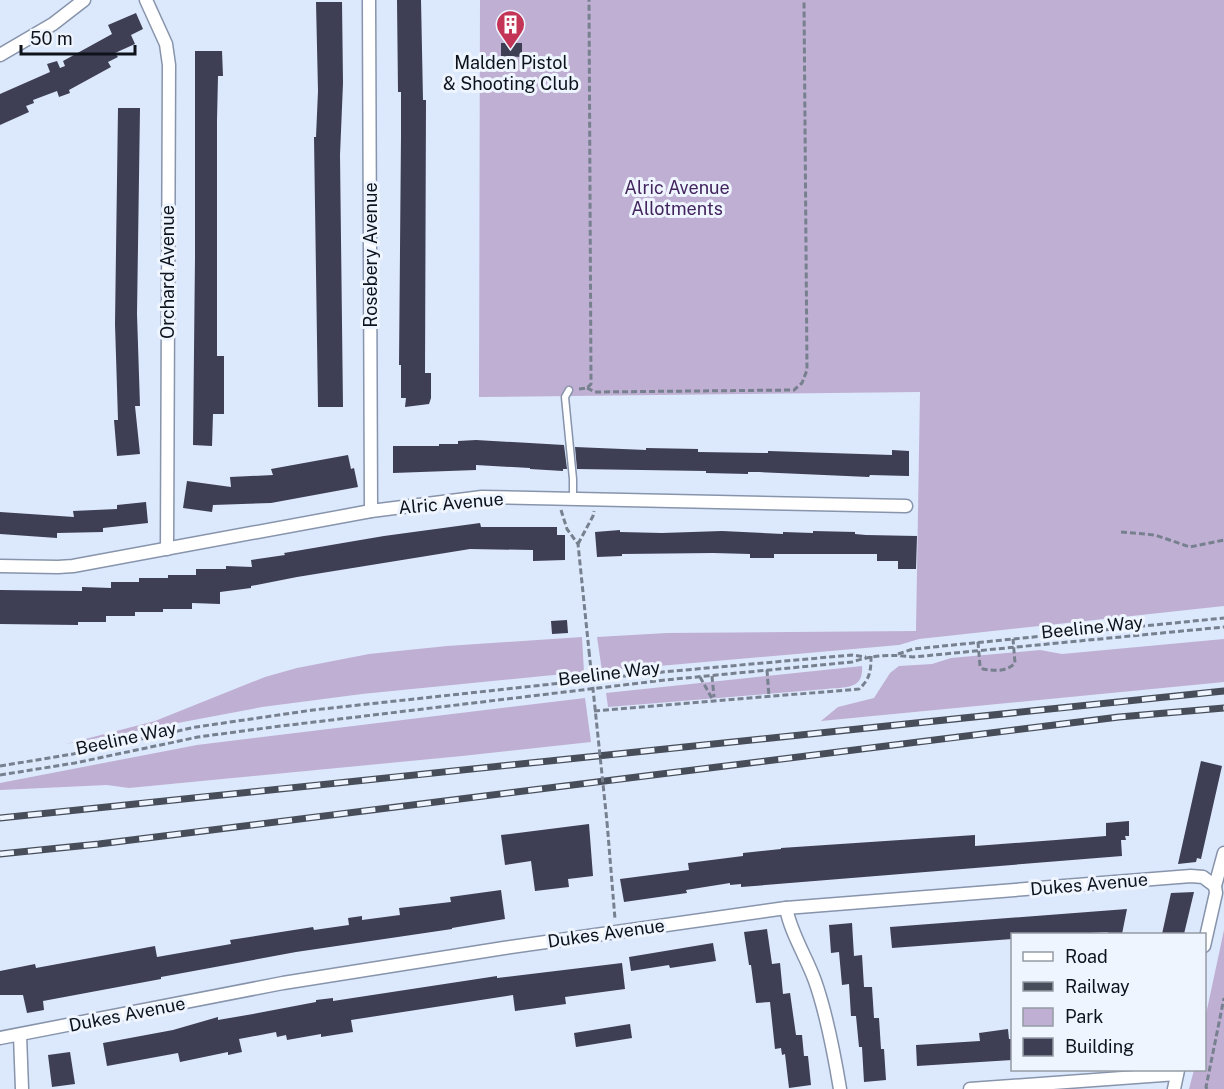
<svg xmlns="http://www.w3.org/2000/svg" width="1224" height="1089" font-family="'Public Sans',sans-serif">
<style>
.green{fill:#bfafd2}
.building{fill:#3e3e54}
.lines{fill:none;stroke-linecap:round;stroke-linejoin:round}
.lane-casing{stroke:#8794ab;stroke-width:9}
.street-casing{stroke:#8794ab;stroke-width:15}
.path{stroke:#77808e;stroke-width:3;stroke-dasharray:6 3;stroke-linecap:butt}
.lane{stroke:#fff;stroke-width:6}
.street{stroke:#fff;stroke-width:12}
.rail-casing{stroke:#474e59;stroke-width:7}
.rail{stroke:#eff5ff;stroke-width:4.5;stroke-dasharray:14;stroke-linecap:butt}
.path-bridge{stroke:#77808e;stroke-width:3;stroke-dasharray:6 3;stroke-linecap:butt}
.labels{text-anchor:middle;dominant-baseline:central;stroke-width:6;stroke-linejoin:round;paint-order:stroke}
.poi-label{font-size:18px;fill:#0e131b;stroke:#eff5ff}
.park-label{font-size:18px;fill:#43255e;stroke:#eff5ff}
.street-label{font-size:18px;fill:#0e131b;stroke:#eff5ff}
</style>
<rect width="100%" height="100%" fill="#dce8fc"/>
<g class="green">
<polygon points="480,0 1224,0 1224,606 919,639 899,645 602,671 597,637 667,633 916,631 920,392 479,397"/>
<polygon points="582,637 584,672 362,694 262,707 66,744 155,721 265,677 297,668 369,654 447,646"/>
<polygon points="1224,639 1224,682 821,721 838,707 874,698 890,673 899,666 932,664 951,658 1040,650 1062,654"/>
<path d="M862,666C864,690 845,687 827,689L608,707L606,693Z"/>
<polygon points="585,698 591,742 462,756 129,788 107,785 0,790 0,783 197,745"/>
<polygon points="1224,930 1224,1089 1189,1089 1194,1070 1204,1070 1205,1019"/>
</g>
<g class="building">
<polygon points="397,0 421,0 423,100 426,100 425,373 431,373 431,398 429,404 405,407 406,398 401,398 401,365 399,365 401,136 401,92 398,92"/>
<polygon points="316,2 342,2 343,83 340,155 343,407 318,407 314,137 316,137 318,91"/>
<polygon points="136,13 143,29 131,35 135,44 115,53 118,57 108,62 111,67 69,90 70,93 59,97 57,91 33,100 34,103 26,106 29,112 0,125 0,94 50,72 47,64 57,61 60,68 65,66 63,61 112,34 108,25"/>
<polygon points="501,43 522,43 522,57 501,56"/>
<polygon points="195,51 222,51 223,76 218,76 217,120 217,356 224,356 224,414 213,414 212,446 193,445 195,257"/>
<polygon points="118,108 140,108 137,314 140,406 135,406 140,454 117,456 114,420 118,420 115,324"/>
<polygon points="476,440 564,445 567,469 563,469 563,471 530,469 530,468 476,465 476,470 393,473 393,446 439,446 439,444 458,444 458,441"/>
<polygon points="575,447 646,450 646,448 698,449 698,452 768,453 768,451 892,455 892,450 909,451 909,476 870,475 869,477 759,472 748,472 748,474 706,473 706,471 577,469"/>
<polygon points="348,455 351,469 354,468 358,487 271,503 213,505 212,512 183,508 187,481 231,487 230,477 273,475 271,469"/>
<polygon points="146,502 148,523 103,528 103,532 57,533 57,538 0,534 0,512 74,517 73,511 117,509 117,505"/>
<polygon points="480,523 481,527 557,527 557,535 565,535 565,560 533,561 533,550 470,549 297,577 251,586 251,588 220,592 220,604 192,603 192,609 163,609 163,612 135,612 135,616 106,616 106,622 78,622 78,625 0,624 0,590 82,591 82,587 111,588 111,582 139,582 139,578 168,578 168,575 196,575 196,569 226,569 226,566 252,567 251,560 285,555 284,553 384,536"/>
<polygon points="620,530 620,532 662,533 722,531 783,534 783,532 813,533 813,531 855,532 855,534 866,535 917,536 916,569 898,569 898,561 877,561 877,554 774,554 774,558 750,558 750,554 713,553 622,554 622,556 597,557 595,532"/>
<polygon points="567,620 568,633 552,634 551,621"/>
<polygon points="1201,761 1222,766 1201,859 1197,858 1196,862 1178,864"/>
<polygon points="1129,821 1129,836 1125,836 1126,840 1121,840 1122,856 741,887 741,884 730,885 730,883 686,890 687,893 624,902 620,879 689,870 688,863 743,856 743,853 781,849 781,848 975,835 975,846 1056,840 1106,836 1106,823"/>
<polygon points="589,824 593,876 568,879 569,887 535,891 531,861 505,865 501,835"/>
<polygon points="501,890 505,919 452,928 452,929 296,952 161,977 161,979 43,1001 44,1010 27,1013 23,995 0,995 0,971 35,964 36,968 155,946 157,957 231,944 230,940 313,927 314,930 349,925 348,918 362,916 362,920 400,915 399,908 451,902 450,897"/>
<polygon points="1194,892 1184,934 1162,934 1171,893"/>
<polygon points="1127,909 1122,934 1108,934 1108,932 1071,934 1012,934 1012,939 892,948 890,927"/>
<polygon points="852,923 854,956 862,955 864,987 872,987 874,1018 879,1018 881,1049 884,1049 886,1080 864,1082 862,1047 859,1047 856,1016 851,1016 849,984 842,985 839,952 831,953 829,925"/>
<polygon points="767,929 772,964 780,963 783,994 790,993 796,1035 802,1035 804,1056 808,1056 811,1085 789,1088 785,1054 782,1055 781,1048 775,1049 770,1002 756,1003 751,965 749,965 744,932"/>
<polygon points="713,943 716,961 670,968 669,965 631,971 629,957"/>
<polygon points="622,963 625,989 565,997 566,1004 515,1011 513,995 351,1020 353,1032 321,1037 321,1034 287,1040 286,1035 277,1037 276,1032 239,1039 242,1052 228,1055 228,1052 180,1062 178,1053 107,1066 103,1043 173,1030 218,1017 218,1020 253,1014 316,1002 316,1000 333,998 333,1001 497,976 497,978"/>
<polygon points="630,1024 632,1038 576,1047 574,1033"/>
<polygon points="1008,1029 1009,1039 1012,1039 1012,1060 917,1066 916,1045 980,1041 979,1033"/>
<polygon points="70,1052 75,1084 52,1087 48,1055"/>
</g>
<g class="lines">
<defs>
<polyline id="lane" points="569,390 565,397 573,479 573,499"/>
<g id="street">
<polyline points="146,0 166,44 169,65 167,549"/>
<polyline points="369,0 371,511"/>
<polyline points="0,55 53,24 84,0"/>
<polyline points="0,566 58,567 73,566 371,511 482,497 906,506"/>
<path d="M786,908C791,934 806,956 815,981C827,1015 834,1053 840,1089"/>
<polyline points="1204,946 1216,893 1215,886 1224,853"/>
<polyline points="20,1035 22,1089"/>
<polyline points="0,1038 283,983 504,948 786,908 1191,876 1203,877 1215,886"/>
<polyline points="970,1089 1177,1074"/>
<polyline points="1174,1089 1178,1070"/>
</g>
</defs>
<use href="#lane" class="lane-casing"/>
<use href="#street" class="street-casing"/>
<g class="path">
<polyline points="587,388 595,392 794,390 802,383 807,370 804,0"/>
<polyline points="579,389 587,388 591,384 589,0"/>
<polyline points="561,510 567,529 578,544 589,651"/>
<polyline points="1121,532 1155,535 1190,547 1224,540"/>
<polyline points="578,544 593,516 594,511"/>
<path d="M978,642L980,666L983,669C994,671 1007,672 1015,663L1013,639"/>
<polyline points="898,654 913,649 1224,618"/>
<polyline points="767,670 769,697"/>
<polyline points="712,676 714,697"/>
<polyline points="700,677 714,702"/>
<path d="M594,711L859,689C870,679 871,671 871,656"/>
<polyline points="0,766 73,754 196,727 313,710 663,672 852,655 866,657"/>
<path d="M0,775L75,763L198,737L273,727L665,680L852,662C873,655 892,654 913,657L1224,627"/>
<polyline points="607,822 615,919"/>
<polyline points="1207,1089 1206,1087 1224,998"/>
</g>
<use href="#lane" class="lane"/>
<use href="#street" class="street"/>
<defs>
<g id="rail">
<polyline points="0,818 1224,691"/>
<polyline points="0,854 99,844 1119,717 1224,708"/>
</g>
</defs>
<use href="#rail" class="rail-casing"/>
<use href="#rail" class="rail"/>
<polyline class="path-bridge" points="589,651 607,822"/>
</g>
<defs>
<symbol id="building-pin" viewBox="-11 -11 22 30"><path d="M0 17L-7.5 6A9.5 9.5 0 1 1 7.5 6Z" fill="#c43456" stroke="#eff5ff"/><path d="M-4-6H4V6H1V3H-1V6H-4ZM-2.5-4.3h1.7v1.8h-1.7ZM.8-4.3h1.7v1.8H.8ZM-2.5-1h1.7V.8h-1.7ZM.8-1h1.7V.8H.8Z" fill="#fff"/></symbol>
</defs>
<g fill-rule="evenodd">
<use href="#building-pin" x="494" y="8" width="33" height="45"/>
</g>
<g class="labels">
<g class="poi-label">
<text x="511" y="62">Malden Pistol<tspan x="511" dy="21">&amp; Shooting Club</tspan></text>
</g>
<g class="park-label">
<text x="677" y="187">Alric Avenue<tspan x="677" dy="21">Allotments</tspan></text>
</g>
<g class="street-label">
<text transform="translate(370 255) rotate(-90)">Rosebery Avenue</text>
<text transform="translate(167 272) rotate(-90)">Orchard Avenue</text>
<text transform="translate(451 503) rotate(-5)">Alric Avenue</text>
<text transform="translate(1092 627) rotate(-6)">Beeline Way</text>
<text transform="translate(609 673) rotate(-7)">Beeline Way</text>
<text transform="translate(126 738) rotate(-12)">Beeline Way</text>
<text transform="translate(1089 884) rotate(-5)">Dukes Avenue</text>
<text transform="translate(606 933) rotate(-8)">Dukes Avenue</text>
<text transform="translate(127 1014) rotate(-11)">Dukes Avenue</text>
</g>
</g>
<rect x="1011" y="933" width="195" height="138" fill="#eff5ff" stroke="#959ba4" stroke-width="1.5"/>
<rect x="1023" y="952" width="30" height="9" fill="#ffffff" stroke="#959ba4" stroke-width="1.5"/>
<text x="1065" y="963" font-size="18" fill="#0e131b">Road</text>
<rect x="1023" y="982" width="30" height="9" fill="#474e59" stroke="#959ba4" stroke-width="1.5"/>
<text x="1065" y="993" font-size="18" fill="#0e131b">Railway</text>
<rect x="1023" y="1008" width="30" height="18" fill="#bfafd2" stroke="#959ba4" stroke-width="1.5"/>
<text x="1065" y="1023" font-size="18" fill="#0e131b">Park</text>
<rect x="1023" y="1038" width="30" height="18" fill="#3e3e54" stroke="#959ba4" stroke-width="1.5"/>
<text x="1065" y="1053" font-size="18" fill="#0e131b">Building</text>
<path d="M21 45v9h114v-9" fill="none" stroke="#0e131b" stroke-width="3"/>
<text x="30" y="45" font-size="18" fill="#0e131b" stroke="#eff5ff" stroke-width="4.5" paint-order="stroke">50 m</text>
</svg>
